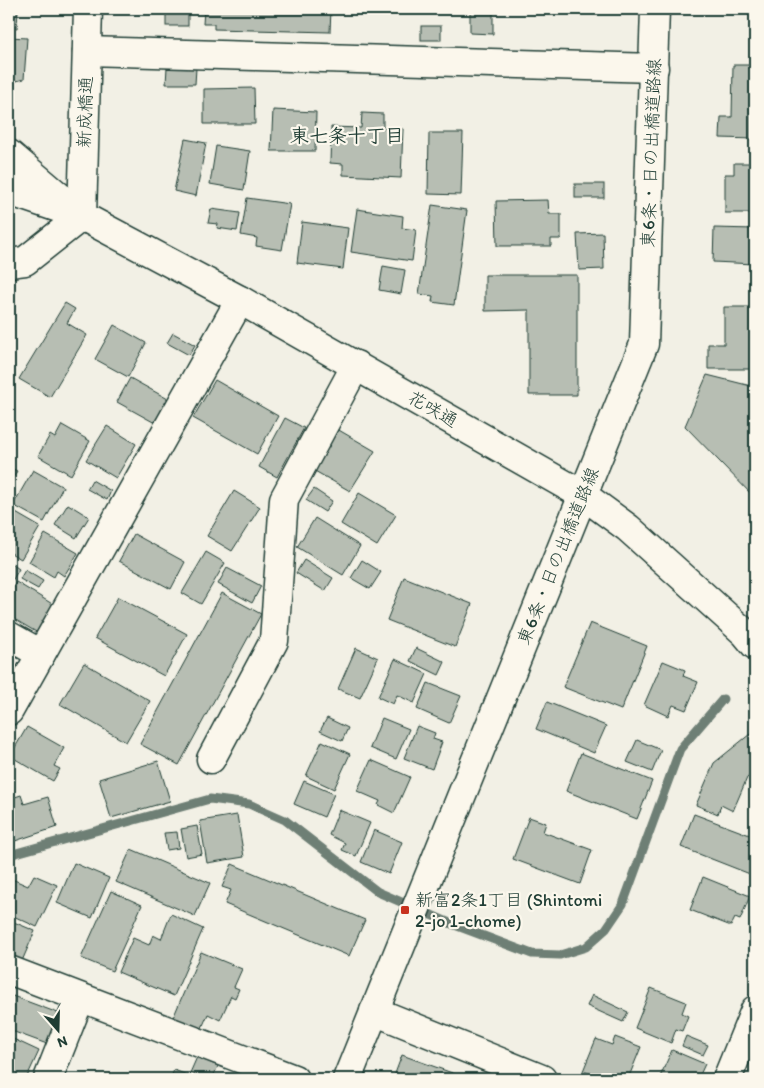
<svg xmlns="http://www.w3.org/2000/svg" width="764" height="1088" font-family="Itim,'Klee One',sans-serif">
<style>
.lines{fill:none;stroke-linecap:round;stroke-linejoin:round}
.stream{stroke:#6e7f75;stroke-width:9}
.building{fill:#b7beb3;stroke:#1f3d34}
.minor-casing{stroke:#1f3d34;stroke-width:31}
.minor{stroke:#fbf7ec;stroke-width:28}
.poi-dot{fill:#c8321e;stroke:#fbf7ec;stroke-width:2}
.labels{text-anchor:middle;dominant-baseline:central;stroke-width:4.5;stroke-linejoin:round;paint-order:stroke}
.street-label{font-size:18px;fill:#1f3d34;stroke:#fbf7ec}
.poi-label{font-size:18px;fill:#1f3d34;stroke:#fbf7ec;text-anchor:start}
.neighbourhood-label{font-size:19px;font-weight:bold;fill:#1f3d34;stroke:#fbf7ec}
</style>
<rect width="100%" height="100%" fill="#f2f0e5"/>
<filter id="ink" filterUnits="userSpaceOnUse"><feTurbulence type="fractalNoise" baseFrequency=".02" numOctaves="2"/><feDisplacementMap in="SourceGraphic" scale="10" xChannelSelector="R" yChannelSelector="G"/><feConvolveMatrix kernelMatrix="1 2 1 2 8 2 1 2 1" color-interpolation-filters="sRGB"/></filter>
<g filter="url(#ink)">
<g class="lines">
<polyline class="stream" points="9,855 210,799 249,804 285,820 378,892 452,924 532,954 560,955 586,947 606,929 623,904 680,749 723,699"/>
</g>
<g class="building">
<polygon points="9,9 18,9 17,28 9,28"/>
<rect x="166" y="9" width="22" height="17"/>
<polygon points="214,9 331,9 330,32 214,29 214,24 203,24 204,10 214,11"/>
<polygon points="425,9 493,9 493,34 470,33 470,9"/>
<rect x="421" y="26" width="20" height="14"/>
<polygon points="9,37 27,38 24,79 9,83"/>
<polygon points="733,65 755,65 755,139 720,138 721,117 732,117"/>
<polygon points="167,67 196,68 195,84 166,84"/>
<polygon points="254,88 255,124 204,124 204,89"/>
<polygon points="273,110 316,112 315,151 271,151"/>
<polygon points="362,113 383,114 383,128 403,129 401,178 343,175 343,164 330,163 331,127 361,128"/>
<polygon points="429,133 463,133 461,195 428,194"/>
<polygon points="185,139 206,143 196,196 174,191"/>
<polygon points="216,146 250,151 244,190 210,184"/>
<polygon points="734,163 753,163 753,176 755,176 755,213 725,213 725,174 734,174"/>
<rect x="575" y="184" width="29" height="14"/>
<polygon points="247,198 290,204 282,250 256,246 257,238 241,235"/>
<polygon points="548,200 549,214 561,214 561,239 551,239 551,246 497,246 496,201"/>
<polygon points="432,205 467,210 454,305 432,302 433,296 419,294"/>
<polygon points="211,209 240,213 237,231 217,228 218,224 208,223"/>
<polygon points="357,209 403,216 402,228 416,230 412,261 351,252"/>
<polygon points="302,222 348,228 343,269 297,263"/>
<polygon points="714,228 755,229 755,264 713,262"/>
<polygon points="603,233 604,269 579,270 577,234"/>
<polygon points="383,266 405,270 401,294 379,290"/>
<polygon points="485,275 577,275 577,395 529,395 529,310 485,311"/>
<polygon points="65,303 75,309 67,323 87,335 50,397 19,379"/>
<polygon points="724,307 755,307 755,369 708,369 708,344 724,344"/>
<polygon points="114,325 146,343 128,377 95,359"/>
<polygon points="173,333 195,345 189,355 167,343"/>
<polygon points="707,375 755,387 755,498 685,426"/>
<polygon points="130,378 168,399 155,423 117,402"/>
<polygon points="215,380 278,416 257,454 193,418"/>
<polygon points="285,418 304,428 277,477 259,467"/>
<polygon points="62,425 90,441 71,475 38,456 50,435 55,438"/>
<polygon points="107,426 136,444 116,478 86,460"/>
<polygon points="337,429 375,451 350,491 313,470"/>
<polygon points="9,467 17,471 9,485"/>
<polygon points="33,470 63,487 44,522 13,505"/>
<polygon points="92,480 111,491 107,500 87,489"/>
<polygon points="314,489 332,501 325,512 306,500"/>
<polygon points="234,491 260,507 232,551 207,536"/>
<polygon points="359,493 396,515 377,546 341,524"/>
<polygon points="68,504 89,517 76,538 55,525"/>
<polygon points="14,512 40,527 21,559 9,552 9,521"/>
<polygon points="315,518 360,546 343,575 297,547"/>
<polygon points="45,534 78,553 64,576 57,571 54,577 29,562"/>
<polygon points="134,534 185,562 171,589 119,561"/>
<polygon points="206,552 225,563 201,604 182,593"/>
<polygon points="304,560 333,578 325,591 296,573"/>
<polygon points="362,560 381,572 370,589 351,578"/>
<polygon points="9,562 19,569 9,586"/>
<polygon points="227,568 261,586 252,603 218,584"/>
<polygon points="25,570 43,581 38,589 20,579"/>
<polygon points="404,577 472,604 455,647 387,620"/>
<polygon points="16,582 54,605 38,633 14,619 11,623 9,622 9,594"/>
<polygon points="222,593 261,614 179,765 140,744"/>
<polygon points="118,597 187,634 164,676 95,638"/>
<polygon points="590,623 647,646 621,710 563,687"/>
<polygon points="356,648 378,658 360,698 338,689"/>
<polygon points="416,648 445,662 439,675 410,661"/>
<polygon points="395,659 427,674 414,703 397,695 393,704 378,697"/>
<polygon points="663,661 685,670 683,676 698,682 686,710 673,705 668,716 644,705"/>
<polygon points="84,663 150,701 126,742 60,704"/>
<polygon points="428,683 461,696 449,723 417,709"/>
<polygon points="547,702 606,726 594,753 536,729"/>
<polygon points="327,718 348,728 342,741 320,731"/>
<polygon points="382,718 409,729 396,759 370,748"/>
<polygon points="417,726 435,733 433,739 442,742 432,769 404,758"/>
<polygon points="27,727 64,748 54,766 60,769 53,781 10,756"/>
<polygon points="755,730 755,771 747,778 733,811 721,805 718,814 696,805 714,763"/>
<polygon points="637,740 661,750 652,772 627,762"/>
<polygon points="322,741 350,754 334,789 306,776"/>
<polygon points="581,753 652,781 637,819 566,791"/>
<polygon points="371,760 410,777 394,813 378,805 380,801 357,791"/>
<polygon points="158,761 170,801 111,818 99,779"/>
<polygon points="304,781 334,794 324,817 294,804"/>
<polygon points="21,795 24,804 48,797 57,827 9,843 9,799"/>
<polygon points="339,810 370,823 356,856 342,850 345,843 329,835"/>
<polygon points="694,814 755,837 755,876 681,847"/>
<polygon points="237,815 244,857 207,863 200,821"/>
<polygon points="529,817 546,823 543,832 592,850 580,884 513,859"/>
<polygon points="197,826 202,854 186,857 181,829"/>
<polygon points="374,830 402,842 389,874 361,862"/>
<polygon points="177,832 179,848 167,850 164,833"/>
<polygon points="131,849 210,883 195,916 116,882"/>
<polygon points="74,863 109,878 92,918 57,903"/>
<polygon points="232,864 365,920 349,956 225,904 231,890 222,887"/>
<polygon points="34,875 57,885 37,927 9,914 9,887 12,879 28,886"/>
<polygon points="703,877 750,896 740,920 735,918 731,926 690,910"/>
<polygon points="111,891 142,905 112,971 81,958"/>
<polygon points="171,914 203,929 174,996 118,972 133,938 149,945 153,935 161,939"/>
<polygon points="9,920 35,931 22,961 9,955"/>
<polygon points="201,952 242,969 234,987 239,989 235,998 231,996 220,1020 208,1014 201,1030 173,1018"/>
<polygon points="651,988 686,1002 682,1013 688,1016 682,1031 676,1029 671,1043 635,1028"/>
<polygon points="10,995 58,1013 47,1044 9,1030"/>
<polygon points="592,995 628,1012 623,1022 587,1006"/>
<polygon points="686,1036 708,1045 703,1055 682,1046"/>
<polygon points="9,1037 39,1051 26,1079 18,1079 9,1075"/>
<polygon points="615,1037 641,1047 628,1079 604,1079 583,1071 596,1039 612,1045"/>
<polygon points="672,1050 705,1064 698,1079 659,1079"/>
<polygon points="402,1055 455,1074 454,1079 393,1079"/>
<polygon points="197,1057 218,1066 212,1079 206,1079 190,1073"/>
<polygon points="174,1070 198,1079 170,1079"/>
</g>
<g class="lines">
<defs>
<g id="minor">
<polyline points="87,51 654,68"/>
<polyline points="9,154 69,205"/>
<polyline points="9,191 82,216 240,300 583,495 628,528 745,633 755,645"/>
<polyline points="82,216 88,9"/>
<polyline points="9,263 25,261 82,216"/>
<polyline points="9,636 41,654"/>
<polyline points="9,711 240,300"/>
<polyline points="211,759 274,641 284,499 356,365"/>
<polyline points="9,970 294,1079"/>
<polyline points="374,1011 542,1079"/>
<polyline points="48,1079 80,998"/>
<polyline points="347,1079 644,344 655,9"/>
<polyline points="727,1079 755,1010"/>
</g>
</defs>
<use href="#minor" class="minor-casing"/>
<use href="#minor" class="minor"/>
</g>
</g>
<rect class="poi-dot" x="400" y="905" width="10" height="10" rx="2.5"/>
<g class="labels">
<g class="street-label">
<text transform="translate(85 112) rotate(-88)">新成橋通</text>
<text transform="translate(651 153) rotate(-88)">東6条・日の出橋道路線</text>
<text transform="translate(433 409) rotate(30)">花咲通</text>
<text transform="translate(558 556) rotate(-68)">東6条・日の出橋道路線</text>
</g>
<g class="poi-label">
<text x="415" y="900">新富2条1丁目 (Shintomi<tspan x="415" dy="21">2-jo 1-chome)</tspan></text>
</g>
<g class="neighbourhood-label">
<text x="347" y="135">東七条十丁目</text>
</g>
</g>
<rect width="764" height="1088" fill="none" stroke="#fbf7ec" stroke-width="30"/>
<rect x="15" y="15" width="734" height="1058" fill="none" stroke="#1f3d34" stroke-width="2" filter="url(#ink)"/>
<g transform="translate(58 1030) rotate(160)" stroke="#fbf7ec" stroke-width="4" paint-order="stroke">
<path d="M0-4L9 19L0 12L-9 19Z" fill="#1f3d34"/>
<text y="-8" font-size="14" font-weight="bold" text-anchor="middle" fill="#1f3d34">N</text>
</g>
</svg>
